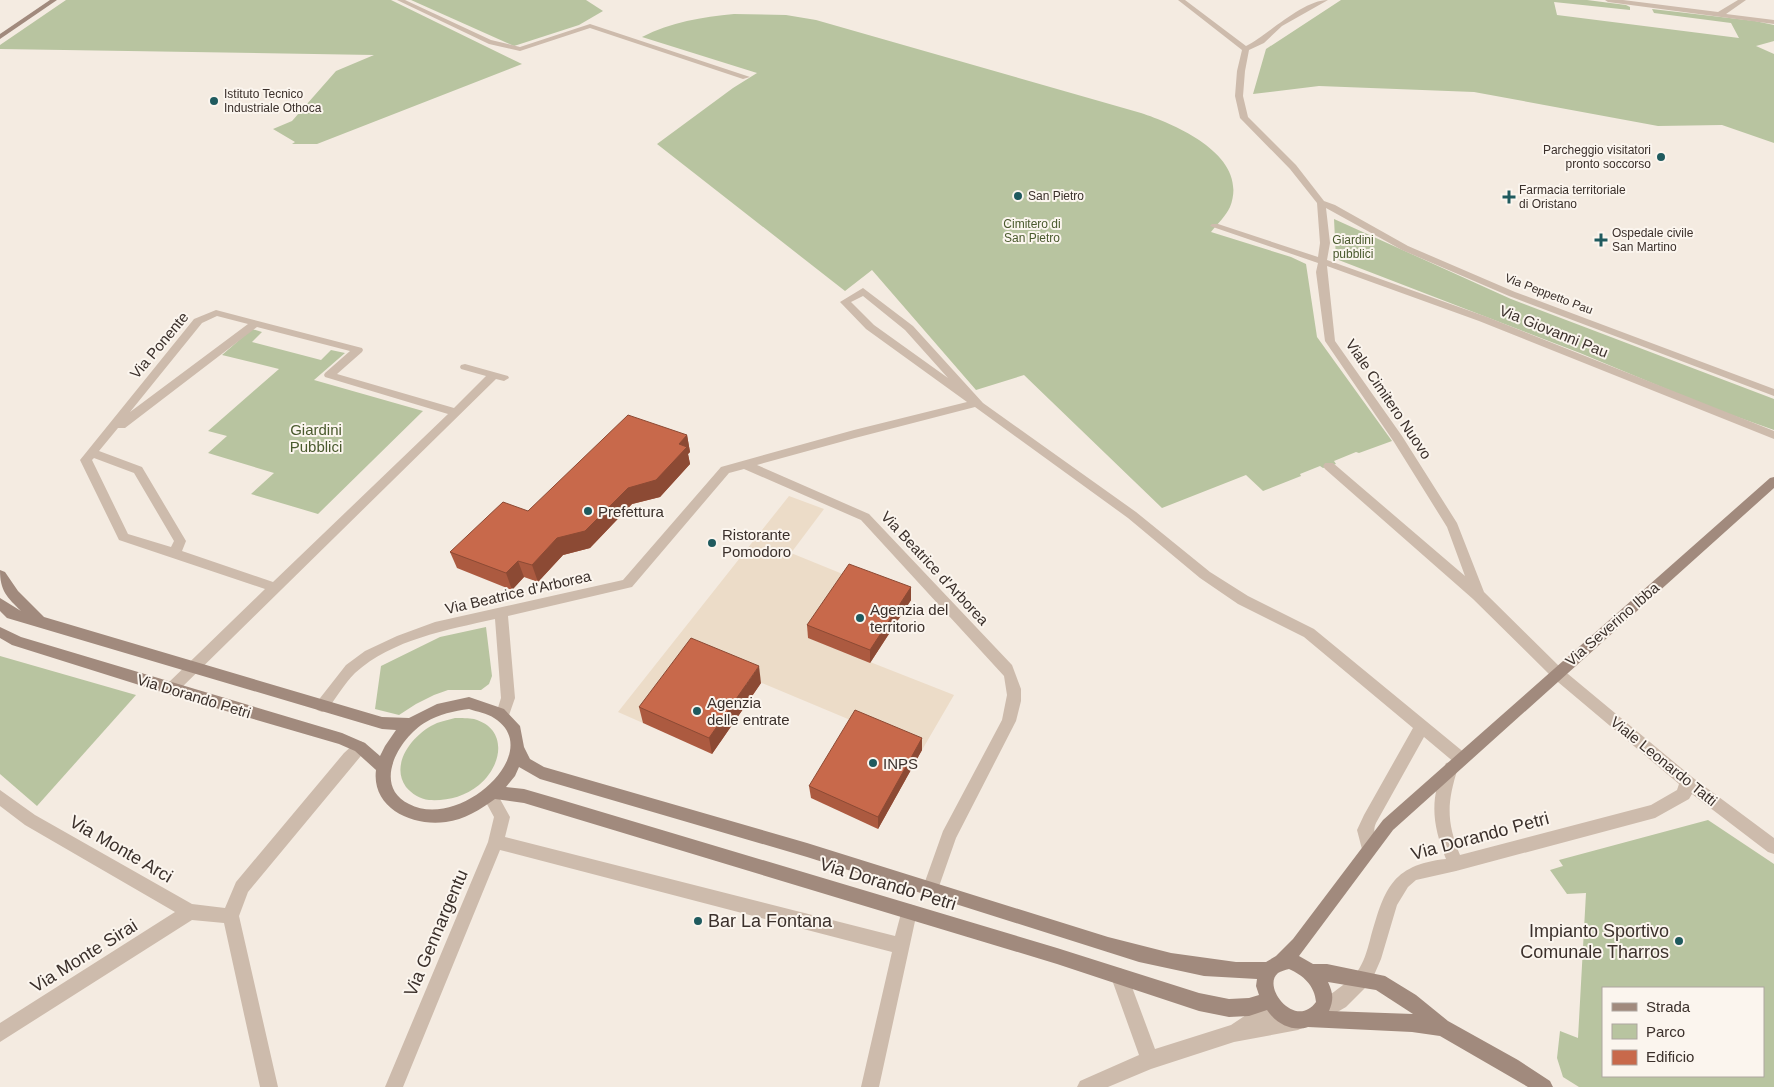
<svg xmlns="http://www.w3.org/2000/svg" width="1774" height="1087" font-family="Arial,sans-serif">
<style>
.green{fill:#b8c4a0;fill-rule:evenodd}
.plaza{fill:#ecdcc8}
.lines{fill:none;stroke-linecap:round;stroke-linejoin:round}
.street{fill:#cdbbac;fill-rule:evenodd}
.secondary{fill:#a18a7d;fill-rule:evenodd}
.wall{fill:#ac5a40}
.shaded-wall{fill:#8c4a34}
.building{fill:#c8694b;stroke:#8c4a34}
.poi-dot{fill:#1f5a5e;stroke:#fbf5ee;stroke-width:2}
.labels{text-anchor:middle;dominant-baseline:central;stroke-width:4;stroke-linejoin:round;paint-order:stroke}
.far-poi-label{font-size:12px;fill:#3b302b;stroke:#fbf5ee;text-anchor:start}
.far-park-label{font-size:12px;fill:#4a5a2e;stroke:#fbf5ee}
.far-street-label{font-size:12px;fill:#3b302b;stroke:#fbf5ee}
.street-label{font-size:15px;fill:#3b302b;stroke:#fbf5ee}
.park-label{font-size:15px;fill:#4a5a2e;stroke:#fbf5ee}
.poi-label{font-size:15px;fill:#3b302b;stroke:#fbf5ee;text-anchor:start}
.near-street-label{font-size:18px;fill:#3b302b;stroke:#fbf5ee}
.near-poi-label{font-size:18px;fill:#3b302b;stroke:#fbf5ee;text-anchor:start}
</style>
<rect width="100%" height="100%" fill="#f4ebe1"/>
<g class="green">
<polygon points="66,0 391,0 522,64 317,144 292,144 295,142 273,129 292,121 336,71 374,55 0,49 0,45"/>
<polygon points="411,0 586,0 603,11 579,25 514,46"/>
<polygon points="1341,0 1587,0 1626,5 1630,7 1630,10 1554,2 1557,15 1739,38 1731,23 1654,13 1652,9 1755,21 1774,25 1774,41 1756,46 1774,54 1774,143 1722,125 1658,126 1474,92 1319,86 1253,94 1266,49"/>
<path d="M734,14L786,15L816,20L1141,113C1177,125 1250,156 1230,207C1226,216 1217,224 1211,232L1291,257L1306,264L1317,337L1392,441L1359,453L1356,452L1334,461L1336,464L1323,468L1320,466L1300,474L1301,476L1263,491L1246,475L1162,508L1024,375L976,390L872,270L845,291L657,144L733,88L757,73L642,37C671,22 702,17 734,14Z"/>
<polygon points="1334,219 1511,299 1774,399 1774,430 1712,408 1580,353 1336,259"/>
<polygon points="252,329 262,332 252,342 321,360 331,350 345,353 314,380 423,411 318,514 251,494 274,473 208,453 227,436 208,431 279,369 222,355"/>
<polygon points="486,627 492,676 489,684 481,690 448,690 434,695 416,704 399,715 375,709 381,666 440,637"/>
<polygon points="0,656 136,695 37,806 0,774"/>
<path d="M455,718C461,718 469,718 474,719C509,729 502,766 479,785C464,797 447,801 429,800C420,799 412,794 406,787C389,763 414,733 437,723C442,721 449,720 455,718Z"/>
<path d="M1708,820L1774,864V1087H1579L1563,1077L1557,1058L1560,1031L1578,1038L1586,893L1567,894L1550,870L1563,866L1559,860ZM1603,988H1763V1076H1603Z"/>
</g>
<polygon class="plaza" points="789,496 824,509 791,553 850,577 809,638 954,695 922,750 695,655 643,723 618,712"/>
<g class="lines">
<g class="street">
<polygon points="397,0 405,0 491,40 520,47 590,24 750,77 743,79 590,28 520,51 489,44"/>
<path d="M1178,0H1185L1246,46C1269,34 1303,0 1328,0L1282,26L1264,43L1249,50L1245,71L1243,96L1248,117L1296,165L1324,201L1335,205L1408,246L1515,292L1774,389V396L1509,296L1402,250L1326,208L1330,243L1327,260L1487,317L1774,431V439L1479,321L1327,266L1335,341L1402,436L1457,523L1484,592L1562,669L1692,777L1774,838V854L1768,852L1692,794L1689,799L1655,818L1456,871L1416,880L1408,887L1397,905L1381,959L1371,982L1346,1007L1318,1023L1312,1020L1309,1014C1313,1004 1346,986 1357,972C1364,962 1367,951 1370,940C1384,891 1390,865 1446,859C1432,824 1429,798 1446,763L1451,762L1455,763L1424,737L1376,823C1371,834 1379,843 1375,853L1369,855L1363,853L1357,830L1364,815L1413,728L1304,637L1238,604L1200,578L1128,518L975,407L855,438L757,465L869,514L1012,665L1021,689V701L1016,721L956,838L936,895L930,898L924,895L922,890L943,831L1002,720L1007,695L1004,676L861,520L744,469L729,473L632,587L508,616L515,698L508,718L503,720L498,718L496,714L501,698L495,619C447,630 393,639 355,673C344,684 336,698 327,710L322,712L317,710L315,706L317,702L346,665L365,651L397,636L435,622L623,580L721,467L854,430L967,402L866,329L840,302L863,288L913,326L983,403L1136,512L1210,572L1248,596L1314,629L1466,754L1468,759L1466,764L1461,765L1456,764L1458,768C1447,802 1446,821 1460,855L1651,805L1677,790L1679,784L1552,677L1473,599L1325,469L1323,466L1325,463H1333L1465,576L1447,527L1394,442L1325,341L1316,272L1318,263L1210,226L1212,224H1218L1318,257L1320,243L1317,203L1290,169L1240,118L1235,96L1237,71L1242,50ZM863,296L905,330L948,378L874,325L851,302Z"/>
<polygon points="1605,0 1623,0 1718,12 1738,0 1746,0 1726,14 1774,20 1774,24 1608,2"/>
<path d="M216,310L362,348L363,350L362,352L337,374L454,408L486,376L461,369L460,367L461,365L465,364L508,376L509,378L504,381L496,379L176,693L171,695L166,693L164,689L166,685L265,589L119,540L80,460L194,319ZM217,316L248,324L130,412L202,323ZM257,327L350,351L325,373L324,375L325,377L448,414L273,582L182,551L186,541L142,467L99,451L118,428H125ZM94,458L134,473L174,541L171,547L128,534L92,460Z"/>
<polygon points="360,741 365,743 367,747 365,751 248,892 239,916 278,1087 260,1087 224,923 192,920 0,1042 0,1023 175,912 25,825 0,806 0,790 35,815 192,904 225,908 236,882 344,753 355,743"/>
<polygon points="490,788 495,790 510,817 505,837 895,936 903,906 909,904 915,906 917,912 879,1087 861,1087 892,952 500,850 403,1087 385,1087 488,842 494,817 482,795 485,790"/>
<polygon points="1120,968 1126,971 1155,1049 1231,1025 1273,997 1279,1000 1282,1006 1279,1012 1272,1017 1298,1012 1304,1015 1307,1021 1304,1027 1298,1030 1234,1042 1151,1069 1108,1087 1077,1087 1080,1081 1139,1055 1111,977 1114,971"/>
</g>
<g class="secondary">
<polygon points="50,0 57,0 0,39 0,34"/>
<path d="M1774,477V488L1393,830L1299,956L1313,964H1327L1385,976L1416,995L1448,1021L1518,1060L1550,1081L1553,1087H1528L1440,1036L1412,1032L1308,1027C1293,1032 1276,1024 1267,1010L1249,1016L1229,1017L1199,1011L1057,964L524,803L495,799C481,809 464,820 446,822C414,827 371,809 376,770L355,751L339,744L171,695L12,645L0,638V627L21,637L342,733L365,743L380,756L385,746L396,730L382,729L7,618L0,611V598L21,611C7,597 0,591 0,570L5,572L18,591L44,617L382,717L409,718L437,704L469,697L504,709L520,726L524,747L530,759L544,767L807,843L1108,937L1171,953L1236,962H1266L1276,956L1293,939L1383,820L1770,478ZM469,709C477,712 487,713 494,718C547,751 460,831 409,804C371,785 400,737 426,722C439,714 454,711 469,709ZM519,767L540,779L807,857L1139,962L1204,976L1257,979L1256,986L1259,995L1249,998L1229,999L1199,993L1057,948L555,798L524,789L506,787L515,776ZM1289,969C1303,975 1315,986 1316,1002C1296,1030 1261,987 1278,973C1281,971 1285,970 1289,969ZM1328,982L1376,990L1413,1014L1329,1011C1334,999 1333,993 1328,982Z"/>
</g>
</g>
<g class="wall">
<polygon points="687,435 690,452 688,454 690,464 660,497 632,504 590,548 563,555 538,582 524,577 512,590 457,568 450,552 528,511"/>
<polygon points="911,587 911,600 870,663 808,638 807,625"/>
<polygon points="761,683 712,754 643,723 639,707"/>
<polygon points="922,738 922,750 878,829 811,798 809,786"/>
</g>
<g class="shaded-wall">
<polygon points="687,435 690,452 688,454 690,464 660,497 632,504 590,548 563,555 538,582 532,565 557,538 628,488 679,444"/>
<polygon points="518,561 524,577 512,590 506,573"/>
<polygon points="911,587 911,600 870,663 870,650"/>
<polygon points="759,666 761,683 712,754 709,738"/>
<polygon points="922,738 922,750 878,829 878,817"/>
</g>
<g class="building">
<polygon points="628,415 687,435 679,444 687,447 656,480 628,488 585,531 557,538 532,565 518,561 506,573 450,552 503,502 528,511"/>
<polygon points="849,564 911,587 870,650 807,625"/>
<polygon points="691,638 759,666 709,738 639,707"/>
<polygon points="855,710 922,738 878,817 809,786"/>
</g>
<g class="poi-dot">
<circle cx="214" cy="101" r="5"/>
<circle cx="1661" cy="157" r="5"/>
<circle cx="1018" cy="196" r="5"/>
<path d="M1506.5 189.5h5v5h5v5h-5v5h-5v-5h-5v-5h5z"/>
<path d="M1598.5 232.5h5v5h5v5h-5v5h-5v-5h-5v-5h5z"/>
<circle cx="588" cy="511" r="5"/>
<circle cx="712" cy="543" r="5"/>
<circle cx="860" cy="618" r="5"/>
<circle cx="697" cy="711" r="5"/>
<circle cx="873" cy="763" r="5"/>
<circle cx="698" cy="921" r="5"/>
<circle cx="1679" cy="941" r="5"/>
</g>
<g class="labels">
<g class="far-poi-label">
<text x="224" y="94">Istituto Tecnico<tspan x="224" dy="14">Industriale Othoca</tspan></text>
<text x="1651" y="150" text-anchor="end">Parcheggio visitatori<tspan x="1651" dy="14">pronto soccorso</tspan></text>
<text x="1519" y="190">Farmacia territoriale<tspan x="1519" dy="14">di Oristano</tspan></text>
<text x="1028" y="196">San Pietro</text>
<text x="1612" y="233">Ospedale civile<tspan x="1612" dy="14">San Martino</tspan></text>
</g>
<g class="far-park-label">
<text x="1032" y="224">Cimitero di<tspan x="1032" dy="14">San Pietro</tspan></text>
<text x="1353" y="240">Giardini<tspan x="1353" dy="14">pubblici</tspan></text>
</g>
<g class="far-street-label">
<text transform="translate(1549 294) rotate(21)">Via Peppetto Pau</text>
</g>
<g class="street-label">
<text transform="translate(1554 331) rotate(22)">Via Giovanni Pau</text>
<text transform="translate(159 345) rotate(-50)">Via Ponente</text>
<text transform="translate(1389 399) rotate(56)">Viale Cimitero Nuovo</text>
<text transform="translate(935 568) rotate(47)">Via Beatrice d'Arborea</text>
<text transform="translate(518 592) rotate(-13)">Via Beatrice d'Arborea</text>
<text transform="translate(1612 624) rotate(-41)">Via Severino Ibba</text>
<text transform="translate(194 696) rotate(17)">Via Dorando Petri</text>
<text transform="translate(1664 761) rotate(39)">Viale Leonardo Tatti</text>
</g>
<g class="park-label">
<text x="316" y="429">Giardini<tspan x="316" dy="17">Pubblici</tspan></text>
</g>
<g class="poi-label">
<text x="598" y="511">Prefettura</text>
<text x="722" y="534">Ristorante<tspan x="722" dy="17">Pomodoro</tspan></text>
<text x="870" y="609">Agenzia del<tspan x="870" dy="17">territorio</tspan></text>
<text x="707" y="702">Agenzia<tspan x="707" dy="17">delle entrate</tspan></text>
<text x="883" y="763">INPS</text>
</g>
<g class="near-street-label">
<text transform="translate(1480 836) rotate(-15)">Via Dorando Petri</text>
<text transform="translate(121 849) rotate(30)">Via Monte Arci</text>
<text transform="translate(888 884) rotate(17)">Via Dorando Petri</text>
<text transform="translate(436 933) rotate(-67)">Via Gennargentu</text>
<text transform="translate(84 956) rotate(-32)">Via Monte Sirai</text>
</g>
<g class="near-poi-label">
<text x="708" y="921">Bar La Fontana</text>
<text x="1669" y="931" text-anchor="end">Impianto Sportivo<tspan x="1669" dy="21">Comunale Tharros</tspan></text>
</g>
</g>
<rect x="1602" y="987" width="162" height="90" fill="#fbf5ee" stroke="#aea6a0"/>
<rect x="1612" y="1003" width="25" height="8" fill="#a18a7d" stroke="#aea6a0"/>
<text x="1646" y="1012" font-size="15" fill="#3b302b">Strada</text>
<rect x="1612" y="1024" width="25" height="15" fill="#b8c4a0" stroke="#aea6a0"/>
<text x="1646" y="1037" font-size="15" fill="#3b302b">Parco</text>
<rect x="1612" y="1050" width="25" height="15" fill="#c8694b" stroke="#aea6a0"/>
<text x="1646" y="1062" font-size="15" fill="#3b302b">Edificio</text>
</svg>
